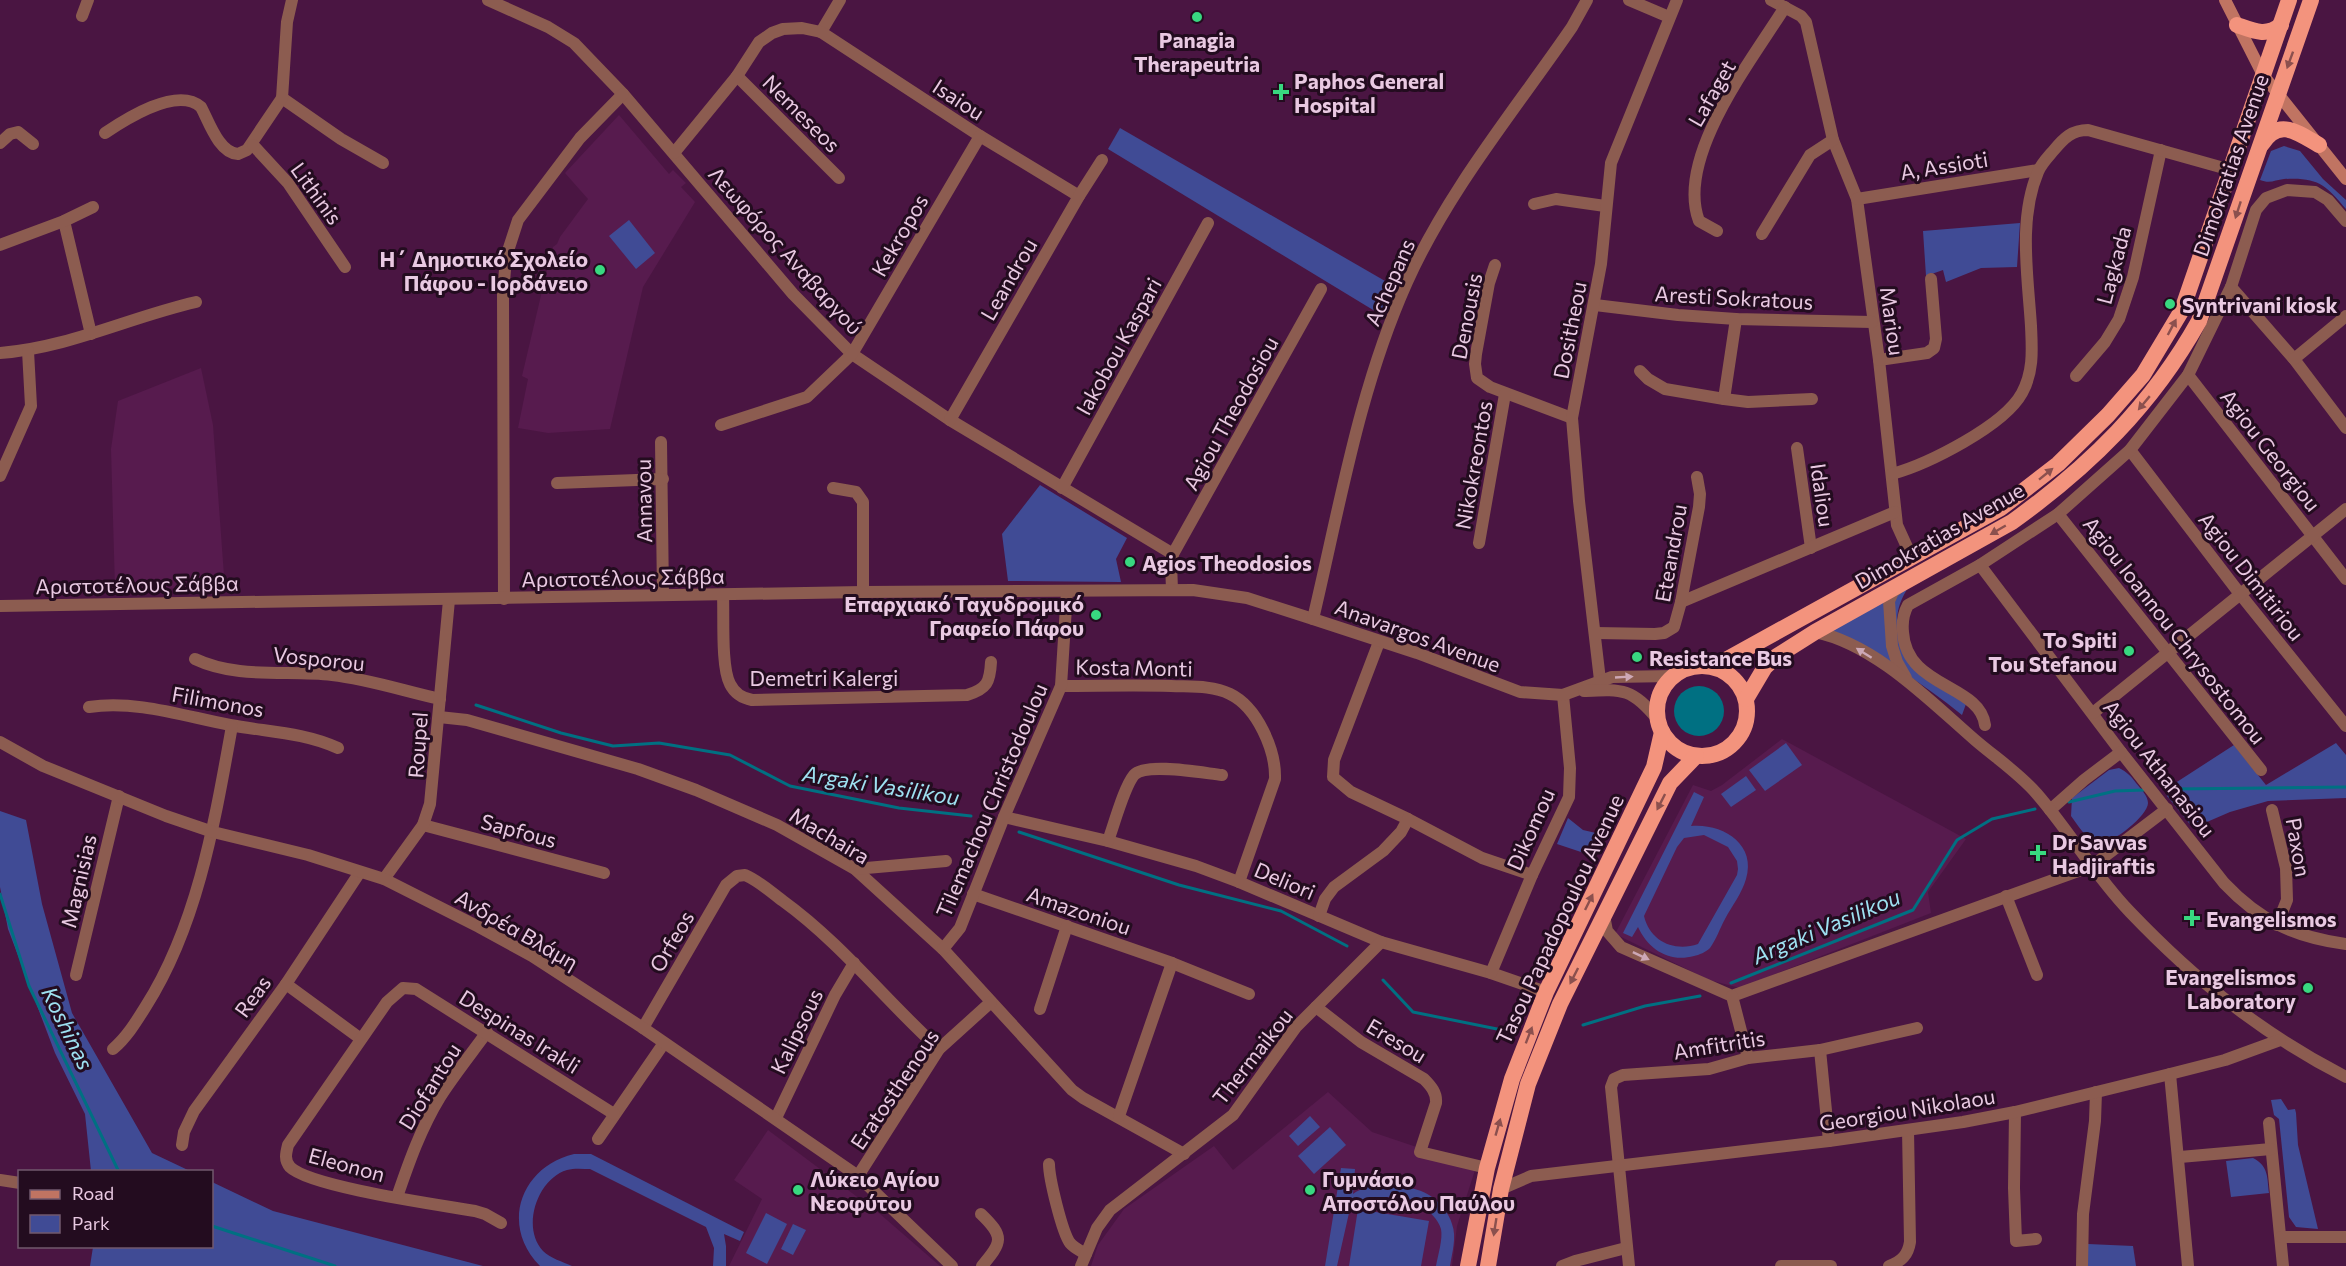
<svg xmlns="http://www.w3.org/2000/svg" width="2346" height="1266" font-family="Commissioner,sans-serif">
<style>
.built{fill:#571b4e}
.green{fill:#404b95;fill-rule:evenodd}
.water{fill:#007082}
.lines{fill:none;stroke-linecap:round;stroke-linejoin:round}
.stream{stroke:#007082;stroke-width:3}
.minor{stroke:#8c5c50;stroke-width:12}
.tertiary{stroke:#8c5c50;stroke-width:12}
.secondary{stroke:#c07462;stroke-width:12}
.trunk{stroke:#f3937d;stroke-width:16}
.oneway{fill:#8b504e}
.oneway2{fill:#cda8b6}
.poi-dot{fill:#38d880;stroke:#230c1f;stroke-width:2}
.labels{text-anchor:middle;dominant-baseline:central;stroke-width:6;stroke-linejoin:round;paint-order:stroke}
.poi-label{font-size:21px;font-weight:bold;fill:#e9c9e2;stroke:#230c1f;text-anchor:start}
.street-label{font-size:21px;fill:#e9c9e2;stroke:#230c1f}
.water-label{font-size:22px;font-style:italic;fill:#9ee1f1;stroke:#230c1f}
</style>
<rect width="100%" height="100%" fill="#4a1542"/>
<g class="built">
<polygon points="619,115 669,174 673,170 686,183 681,187 695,202 643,287 610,429 548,433 518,428 528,379 522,376 551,253 553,247 557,244 560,237 588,199 565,173"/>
<polygon points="201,368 213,425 225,589 115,588 111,449 118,401"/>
<polygon points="1782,739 1966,839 1928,892 1931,913 1740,988 1709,980 1615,934 1693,785 1711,791 1722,785"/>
<polygon points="1328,1092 1372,1132 1476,1167 1457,1226 1452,1266 1091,1266 1098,1245 1124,1209 1214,1146 1233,1170"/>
<polygon points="768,1130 880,1214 940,1266 729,1266 762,1199 734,1180"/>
</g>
<g class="green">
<polygon points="1120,128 1392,285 1383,316 1108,149"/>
<path d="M2284,146L2300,151L2323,179L2346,200V209C2326,185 2318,177 2284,179C2275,180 2270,184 2260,180L2271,151Z"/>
<polygon points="629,220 655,253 636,269 609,236"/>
<polygon points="2020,223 2017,267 1981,268 1946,282 1943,270 1926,276 1923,231"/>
<polygon points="1040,485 1127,538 1116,559 1121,582 1008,581 1002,534"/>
<path d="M1910,584C1895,609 1895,618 1901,646L1966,704L1962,715C1921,682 1878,654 1831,631Z"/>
<polygon points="1786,743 1802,765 1765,791 1749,770"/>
<polygon points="2336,743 2346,755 2346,798 2268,801 2230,812 2193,828 2167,796 2166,789 2234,745 2266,785"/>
<path d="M2119,768C2127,772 2131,776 2136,783C2141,789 2148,796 2148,803C2148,816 2108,848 2096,843C2086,839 2077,824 2071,816L2072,798L2109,770Z"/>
<polygon points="1746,776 1756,790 1731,807 1721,794"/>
<path d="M1694,792L1704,797L1691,826C1721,823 1757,843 1746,879C1742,893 1732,906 1725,919C1720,928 1716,940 1710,948C1706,952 1699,955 1694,956C1669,963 1648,949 1638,927L1632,937L1623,933ZM1704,835L1728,847L1737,861L1738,869L1737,875L1698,944C1675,952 1650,942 1644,916L1677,847L1684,838Z"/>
<polygon points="0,811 26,820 42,904 72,1013 152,1153 190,1171 91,1171 85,1114 55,1053 8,929 0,887"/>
<polygon points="1568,818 1583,830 1596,833 1587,854 1557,844"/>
<polygon points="2281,1099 2288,1110 2295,1109 2296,1113 2298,1145 2318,1229 2296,1227 2289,1217 2279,1119 2274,1115 2271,1100"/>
<polygon points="1310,1116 1320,1127 1298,1146 1289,1136"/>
<polygon points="1330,1127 1346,1145 1314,1174 1298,1156"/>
<path d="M574,1154H591L744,1232L740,1241L724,1234L726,1246V1266H713L714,1248L706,1227L590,1169C583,1169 574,1168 567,1170C537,1179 521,1228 543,1251C550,1258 563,1262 572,1266H540C500,1226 520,1167 574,1154Z"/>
<path d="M2253,1158C2269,1166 2267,1178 2269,1193L2231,1197L2226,1161Z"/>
<path d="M1341,1168L1355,1169L1353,1194C1371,1180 1411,1184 1429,1195C1439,1201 1449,1213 1452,1224C1457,1237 1452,1253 1450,1266H1436C1438,1255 1443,1239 1441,1229C1434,1205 1395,1192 1373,1199C1364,1202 1356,1208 1349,1213L1337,1266H1325Z"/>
<polygon points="212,1182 273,1211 483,1266 90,1266 93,1247 212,1246"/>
<polygon points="1358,1209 1429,1221 1421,1266 1349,1266"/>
<polygon points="766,1213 787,1224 767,1264 746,1253"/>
<polygon points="793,1224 806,1230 793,1255 781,1249"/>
<polygon points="2088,1244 2133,1246 2136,1266 2086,1266"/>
</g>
<circle class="water" cx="1699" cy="711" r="25"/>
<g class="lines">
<g class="stream">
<polyline points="476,705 561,733 613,746 659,743 730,755 790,786 899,808 971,816"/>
<polyline points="2173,789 2346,787"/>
<polyline points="2069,802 2115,791 2144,790"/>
<polyline points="1019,832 1179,885 1281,911 1347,946"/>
<polyline points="0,894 29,986 119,1172"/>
<polyline points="1383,980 1413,1012 1502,1030"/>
<polyline points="1731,983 1913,910 1957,840 1992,819 2035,809"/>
<polyline points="1583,1025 1645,1006 1700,996"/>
<polyline points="212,1226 335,1266"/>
</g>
<g class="minor">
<polyline points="488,0 548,27 574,43 623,94 793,294 852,354 950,420 1173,554"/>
<polyline points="1629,0 1669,17"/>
<polyline points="1771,0 1801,16 1806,22 1833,140 1857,199 1879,360 1897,525 1912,558"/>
<polyline points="82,16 88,0"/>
<polyline points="821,32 840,0"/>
<polyline points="737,76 839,178"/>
<polyline points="282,98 341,139 383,163"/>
<path d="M105,133C126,119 177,86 201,107C209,122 219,153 238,154L247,150L282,98L287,22L292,0"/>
<polyline points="0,143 10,134 18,132 33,144"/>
<polyline points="253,145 288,183 345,267"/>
<polyline points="674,153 737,76 759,42 772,33 783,29 802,28 821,32 980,136 1079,196"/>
<polyline points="1857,199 2038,170"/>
<polyline points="1534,204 1556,199 1605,206"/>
<polyline points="64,221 91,334"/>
<path d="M1717,231L1699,221C1675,157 1752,60 1785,7"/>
<polyline points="1762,234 1810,155 1833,140"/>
<polyline points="0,245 64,221 93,207"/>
<polyline points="1495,265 1489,283 1476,354 1475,364 1477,378 1490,387 1572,418"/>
<polyline points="2231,287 2294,359 2346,428"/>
<polyline points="1595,305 1678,315 1736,319 1872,322"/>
<path d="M0,353C68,348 130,317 196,302"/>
<polyline points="2294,359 2346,316"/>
<polyline points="1879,360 1927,353 1934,348 1936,339 1931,279"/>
<polyline points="1640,371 1648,379 1665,389 1724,399 1748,402 1812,399"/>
<polyline points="2188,375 2346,579"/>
<polyline points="2076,376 2105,342 2119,319 2133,277 2161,150"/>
<polyline points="1724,399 1736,319"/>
<polyline points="950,420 1079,196 1102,160"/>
<polyline points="721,425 807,397 852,354 980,136"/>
<polyline points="661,442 663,595"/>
<polyline points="1797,448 1811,548"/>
<polyline points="2130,450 2240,594 2346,726"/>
<path d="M1892,474C1928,464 2004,426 2022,393C2034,371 2032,349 2031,326C2028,277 2018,219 2038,172C2041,164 2049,156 2054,150C2064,138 2072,130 2088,130L2231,170"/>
<polyline points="0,476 31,406 28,351"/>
<polyline points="557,483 663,479"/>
<polyline points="833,488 856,492 863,502 863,592"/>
<polyline points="1062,488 1208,223"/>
<polyline points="2058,514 2261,770"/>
<polyline points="1479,543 1505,394"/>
<path d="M1980,565L2121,752L2224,883C2260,921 2294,937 2346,944"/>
<polyline points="1172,590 1171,562 1173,554 1321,289"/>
<path d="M723,595C724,617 721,667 730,684C735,694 742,698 752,700L967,695C987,689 990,682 991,662"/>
<polyline points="504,599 503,295 506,257 518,220 580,138 623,94"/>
<polyline points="1681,602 1895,512"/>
<polyline points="1596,633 1655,634 1664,633 1674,627 1681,602 1699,507 1700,494 1697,477"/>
<polyline points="1379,642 1334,760 1333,777 1351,792 1408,819 1482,858 1532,875"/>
<path d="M195,659C237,679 287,670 332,675C368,679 404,691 440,699"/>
<polyline points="1600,680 1579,501 1572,418 1601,264 1611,163 1677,0"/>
<path d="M1061,686C1098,686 1134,685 1171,686C1190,687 1211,685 1230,694C1257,707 1276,750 1275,779L1239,882"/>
<path d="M89,707C136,700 183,716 230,725C267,732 303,732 338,748"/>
<polyline points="2093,713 2346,509"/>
<polyline points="439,717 467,720 638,769 696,790 777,825 855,869 943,949 1072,1090 1083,1098 1184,1154"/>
<path d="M1985,725C1980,684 1906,688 1903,632C1902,622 1903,614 1908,605L1980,565L2058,514L2130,450L2188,375L2231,287L2256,210L2266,198L2287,190L2315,192L2328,200L2346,221"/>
<polyline points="2050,810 2084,780 2121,752"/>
<polyline points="2272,810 2286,868 2287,900 2277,925"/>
<polyline points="1004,817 1108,841 1196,866 1239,882 1381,942 1491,973 1546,992"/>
<polyline points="423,825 604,873"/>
<path d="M1108,841C1114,825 1124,787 1134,775C1146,762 1203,773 1222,775"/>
<polyline points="855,869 946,861"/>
<polyline points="384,879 423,825 430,804 449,600"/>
<polyline points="973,894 1172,963 1249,994"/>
<polyline points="2006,896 2037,975"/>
<polyline points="1604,915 1607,931 1621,947 1732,996 2092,866 2167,809"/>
<polyline points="1319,916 1325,899 1334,887 1383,851 1401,832 1408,819"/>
<polyline points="943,949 960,928 1004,817 1061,686 1067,591"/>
<polyline points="1491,973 1532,875 1569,797 1570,768 1563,695"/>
<polyline points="76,975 119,796"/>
<polyline points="286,984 361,1039"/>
<polyline points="1732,996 1748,1058"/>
<path d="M1316,1007L1361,1042L1424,1079C1431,1086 1437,1093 1436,1103L1420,1152L1487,1168"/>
<polyline points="1040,1009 1067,926"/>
<path d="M643,1028L726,885L737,876L745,875C759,881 771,892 783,901C841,943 886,1001 939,1049"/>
<path d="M113,1049C127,1037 136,1022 146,1006C198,924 215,820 232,726"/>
<polyline points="1820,1050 1829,1141"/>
<polyline points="2170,1074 2188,1266"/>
<polyline points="2015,1112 2014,1188 2016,1241 2036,1239"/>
<polyline points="1119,1116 1172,963"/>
<polyline points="776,1118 835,995 854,963"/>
<polyline points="2269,1123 2283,1266"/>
<polyline points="598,1139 664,1043"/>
<polyline points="182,1145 184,1132 194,1111 286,984 360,872"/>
<polyline points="2180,1157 2271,1149"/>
<path d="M1049,1164C1049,1178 1062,1232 1070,1243C1074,1248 1081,1251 1086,1254"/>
<polyline points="858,1176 939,1049 991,1002"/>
<polyline points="0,1180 20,1183"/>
<path d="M397,1197C409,1162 421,1128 440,1097C454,1075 471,1054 487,1032"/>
<path d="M981,1214C1005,1237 1002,1242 982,1266"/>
<path d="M501,1223L485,1214L475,1211C441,1205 310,1187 290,1167C284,1160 286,1153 288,1145L387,1002L403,988L416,989L614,1114"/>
<polyline points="2281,1237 2346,1237"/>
<polyline points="1081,1266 1097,1228 1110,1210 1233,1115 1296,1027 1381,942"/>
<polyline points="1562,1266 1575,1261 1626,1248"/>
<polyline points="1629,1266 1611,1087 1614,1079 1623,1075 1709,1069 1748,1058 1820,1050 1917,1028"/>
<polyline points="1781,1266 1831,1266"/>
<path d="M1889,1266C1902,1261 1908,1255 1910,1242L1908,1130"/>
<polyline points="2082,1266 2083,1214 2095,1121 2096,1092"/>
</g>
<g class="tertiary">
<polyline points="1898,588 1893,592 1889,601 1892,646 1897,662 1906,678"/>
<polyline points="0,606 863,592 1193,590 1247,598 1313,619 1417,653 1520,692 1563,695 1612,677 1673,676"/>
<path d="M1313,619C1340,505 1359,389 1407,282C1449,189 1515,110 1572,27L1587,0"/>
<path d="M1815,632C1875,644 1930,701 1975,740C1996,758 2020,774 2037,794C2070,832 2095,876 2130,912C2196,981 2261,1033 2346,1077"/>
<path d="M1584,691C1623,689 1632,688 1658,720"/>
<polyline points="0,742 43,766 166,816 213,832 308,855 384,879 479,927 532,956 643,1028 858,1176 952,1266"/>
<polyline points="1501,1189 1531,1176 1829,1141 1963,1122 2015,1112 2170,1074 2225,1060 2280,1040"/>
</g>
<polyline class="secondary" points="2225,0 2263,75 2346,179"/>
<g class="trunk">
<path d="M2237,25C2254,31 2266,37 2281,25"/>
<path d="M2262,144C2279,117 2298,133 2319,145"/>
<circle cx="1702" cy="711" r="45"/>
<polyline points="1713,667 2001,508 2058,464 2108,415 2143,375 2182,310 2289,0"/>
<path d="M1746,699L1765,667L1777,656L1815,632L2012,522C2090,466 2152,405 2199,321L2311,0"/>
<polyline points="1468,1266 1487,1168 1512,1079 1546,992 1654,767 1662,732"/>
<polyline points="1488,1266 1501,1189 1528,1084 1560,1004 1670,783 1696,756"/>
</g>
</g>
<defs><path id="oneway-solid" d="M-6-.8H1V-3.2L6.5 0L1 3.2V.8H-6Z" transform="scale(1.5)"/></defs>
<g class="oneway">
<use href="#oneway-solid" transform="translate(2290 60) rotate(110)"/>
<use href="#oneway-solid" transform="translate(2238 210) rotate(108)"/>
<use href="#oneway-solid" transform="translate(2172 327) rotate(-62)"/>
<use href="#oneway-solid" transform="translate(2144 403) rotate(130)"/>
<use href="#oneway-solid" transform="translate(2046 474) rotate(-39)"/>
<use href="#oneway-solid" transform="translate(1998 530) rotate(150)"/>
<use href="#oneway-solid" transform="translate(1661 802) rotate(117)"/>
<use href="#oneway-solid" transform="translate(1589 902) rotate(-64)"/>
<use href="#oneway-solid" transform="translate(1574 976) rotate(117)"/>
<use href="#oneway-solid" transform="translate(1529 1035) rotate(-69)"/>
<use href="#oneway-solid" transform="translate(1498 1127) rotate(-74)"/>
<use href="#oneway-solid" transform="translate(1495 1227) rotate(99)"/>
</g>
<g class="oneway2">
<use href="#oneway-solid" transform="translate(1864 653) rotate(-148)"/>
<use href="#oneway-solid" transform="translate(1624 677) rotate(-3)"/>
<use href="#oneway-solid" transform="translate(1641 956) rotate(25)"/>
</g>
<g class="poi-dot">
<circle cx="1197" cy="17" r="6"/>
<path d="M1278 83h6v6h6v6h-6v6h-6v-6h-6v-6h6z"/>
<circle cx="600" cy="270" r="6"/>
<circle cx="2170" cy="304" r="6"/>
<circle cx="1130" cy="562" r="6"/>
<circle cx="1096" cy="615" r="6"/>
<circle cx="2129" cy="651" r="6"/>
<circle cx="1637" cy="657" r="6"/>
<path d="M2035 844h6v6h6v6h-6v6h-6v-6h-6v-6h6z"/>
<path d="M2189 909h6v6h6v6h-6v6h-6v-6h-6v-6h6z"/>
<circle cx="2308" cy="988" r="6"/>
<circle cx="798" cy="1190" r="6"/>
<circle cx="1310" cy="1190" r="6"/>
</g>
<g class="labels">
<g class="poi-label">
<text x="1197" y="39" text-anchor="middle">Panagia<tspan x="1197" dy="24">Therapeutria</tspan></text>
<text x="1294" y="80">Paphos General<tspan x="1294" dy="24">Hospital</tspan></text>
<text x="588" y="258" text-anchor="end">Η΄ Δημοτικό Σχολείο<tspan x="588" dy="24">Πάφου - Ιορδάνειο</tspan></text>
<text x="2182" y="304">Syntrivani kiosk</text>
<text x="1142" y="562">Agios Theodosios</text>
<text x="1084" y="603" text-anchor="end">Επαρχιακό Ταχυδρομικό<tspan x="1084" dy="24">Γραφείο Πάφου</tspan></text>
<text x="2117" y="639" text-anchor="end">To Spiti<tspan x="2117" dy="24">Tou Stefanou</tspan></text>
<text x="1649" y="657">Resistance Bus</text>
<text x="2052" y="841">Dr Savvas<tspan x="2052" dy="24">Hadjiraftis</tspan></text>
<text x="2206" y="918">Evangelismos</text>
<text x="2296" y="976" text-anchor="end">Evangelismos<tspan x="2296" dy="24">Laboratory</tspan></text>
<text x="810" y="1178">Λύκειο Αγίου<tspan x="810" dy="24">Νεοφύτου</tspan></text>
<text x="1322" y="1178">Γυμνάσιο<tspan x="1322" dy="24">Αποστόλου Παύλου</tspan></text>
</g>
<g class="street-label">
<text transform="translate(1711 93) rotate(-60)">Lafaget</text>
<text transform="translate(959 99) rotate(33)">Isaiou</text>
<text transform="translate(802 113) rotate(45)">Nemeseos</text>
<text transform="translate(1944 165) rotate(-9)">A, Assioti</text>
<text transform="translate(2230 165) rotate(-71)">Dimokratias Avenue</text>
<text transform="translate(317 193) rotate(54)">Lithinis</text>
<text transform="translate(899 235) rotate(-60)">Kekropos</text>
<text transform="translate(786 250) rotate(48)">Λεωφόρος Αναβαργού</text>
<text transform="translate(2113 265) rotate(-75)">Lagkada</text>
<text transform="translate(1008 279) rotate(-60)">Leandrou</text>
<text transform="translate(1389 282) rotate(-66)">Achepans</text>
<text transform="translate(1734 297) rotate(3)">Aresti Sokratous</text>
<text transform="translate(1466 316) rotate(-79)">Denousis</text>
<text transform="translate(1893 321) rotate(82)">Mariou</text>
<text transform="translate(1569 330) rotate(-79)">Dositheou</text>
<text transform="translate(1118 346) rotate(-61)">Iakobou Kaspari</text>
<text transform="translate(1230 413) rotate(-61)">Agiou Theodosiou</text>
<text transform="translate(2271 450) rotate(52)">Agiou Georgiou</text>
<text transform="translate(1473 465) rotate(-80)">Nikokreontos</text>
<text transform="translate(1823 495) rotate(82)">Idaliou</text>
<text transform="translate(643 501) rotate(-91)">Annavou</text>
<text transform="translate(1939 535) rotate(-30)">Dimokratias Avenue</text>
<text transform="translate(1670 553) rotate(-80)">Eteandrou</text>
<text transform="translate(2252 576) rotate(52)">Agiou Dimitiriou</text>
<text transform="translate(623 577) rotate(-1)">Αριστοτέλους Σάββα</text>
<text transform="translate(137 584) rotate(-1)">Αριστοτέλους Σάββα</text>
<text transform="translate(2175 630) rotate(52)">Agiou Ioannou Chrysostomou</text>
<text transform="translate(1418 635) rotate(20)">Anavargos Avenue</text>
<text transform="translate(319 658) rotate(6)">Vosporou</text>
<text transform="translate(1134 667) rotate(1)">Kosta Monti</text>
<text x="824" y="677">Demetri Kalergi</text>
<text transform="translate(218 701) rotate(10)">Filimonos</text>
<text transform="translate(417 745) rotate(-86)">Roupel</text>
<text transform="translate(2160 768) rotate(52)">Agiou Athanasiou</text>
<text transform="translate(991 800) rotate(-67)">Tilemachou Christodoulou</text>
<text transform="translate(1530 829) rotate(-66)">Dikomou</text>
<text transform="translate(519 830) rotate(15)">Sapfous</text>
<text transform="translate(830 835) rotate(31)">Machaira</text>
<text transform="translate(2299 847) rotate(80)">Paxon</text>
<text transform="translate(1285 880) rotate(23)">Deliori</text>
<text transform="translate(78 881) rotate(-77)">Magnisias</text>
<text transform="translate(1079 910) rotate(19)">Amazoniou</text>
<text transform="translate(1559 919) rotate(-65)">Tasou Papadopoulou Avenue</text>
<text transform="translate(517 929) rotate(30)">Ανδρέα Βλάμη</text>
<text transform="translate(671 941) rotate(-60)">Orfeos</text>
<text transform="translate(252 996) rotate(-54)">Reas</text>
<text transform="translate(520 1031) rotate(32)">Despinas Irakli</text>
<text transform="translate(796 1031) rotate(-64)">Kalipsous</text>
<text transform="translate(1397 1040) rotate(31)">Eresou</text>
<text transform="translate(1719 1044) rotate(-9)">Amfitritis</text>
<text transform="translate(1252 1056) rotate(-52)">Thermaikou</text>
<text transform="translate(429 1086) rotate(-58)">Diofantou</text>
<text transform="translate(894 1089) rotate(-56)">Eratosthenous</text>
<text transform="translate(1907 1109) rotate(-9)">Georgiou Nikolaou</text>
<text transform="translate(347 1164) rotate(15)">Eleonon</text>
</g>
<g class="water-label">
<text transform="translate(881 785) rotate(9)">Argaki Vasilikou</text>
<text transform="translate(1826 926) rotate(-23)">Argaki Vasilikou</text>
<text transform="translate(68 1028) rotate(64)">Koshinas</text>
</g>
</g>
<rect x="18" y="1170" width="195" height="78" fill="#230c1f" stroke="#72586d" stroke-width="1.5"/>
<rect x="30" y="1190" width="30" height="9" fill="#c07462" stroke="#72586d" stroke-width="1.5"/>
<text x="72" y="1200" font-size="18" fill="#e9c9e2">Road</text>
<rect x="30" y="1215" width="30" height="18" fill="#404b95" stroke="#72586d" stroke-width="1.5"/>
<text x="72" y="1230" font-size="18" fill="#e9c9e2">Park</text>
</svg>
